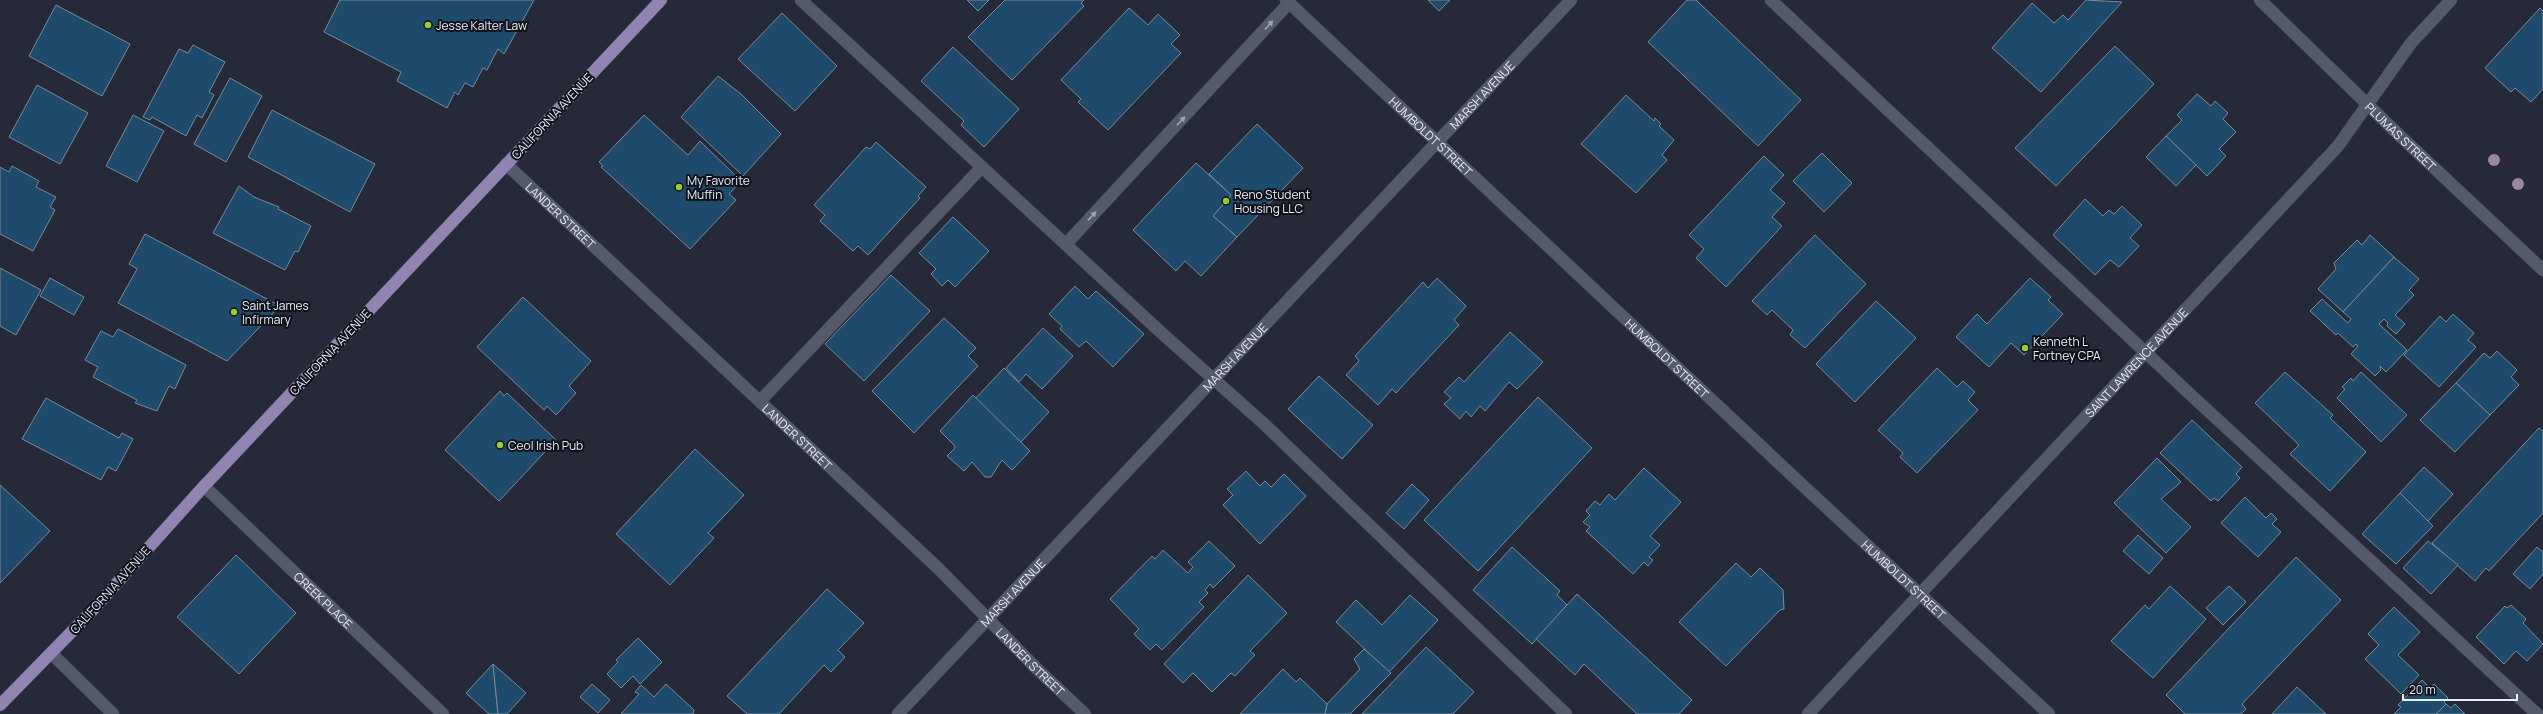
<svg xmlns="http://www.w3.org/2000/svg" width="2543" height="714" font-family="Manrope,sans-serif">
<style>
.building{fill:#1e4b6b;stroke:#798a98}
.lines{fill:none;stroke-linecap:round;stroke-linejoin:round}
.minor-casing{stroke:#434753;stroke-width:13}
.major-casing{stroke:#434753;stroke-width:13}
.minor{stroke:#555a6b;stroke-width:12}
.major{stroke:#9284b2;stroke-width:12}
.tree{fill:#9c87a0}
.oneway{fill:#a0a4b1}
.poi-dot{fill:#9fca2d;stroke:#101219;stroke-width:1.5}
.labels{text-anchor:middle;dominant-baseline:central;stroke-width:4;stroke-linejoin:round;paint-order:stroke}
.poi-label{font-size:12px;fill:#eaedf7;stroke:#101219;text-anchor:start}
.street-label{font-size:12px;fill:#eaedf7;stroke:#101219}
</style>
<rect width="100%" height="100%" fill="#252938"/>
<g class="building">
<polygon points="340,0 534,0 504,54 498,49 487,70 483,68 473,87 465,83 458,95 455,92 447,108 397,81 401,72 324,32"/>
<polygon points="967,0 989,0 978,11"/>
<polygon points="1005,0 1084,0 1081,3 1084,6 1012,80 968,37"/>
<polygon points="1428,0 1450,0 1439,11"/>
<polygon points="1687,0 1696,0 1801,100 1758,146 1648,42"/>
<polygon points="2086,0 2122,2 2041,92 1992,48 2032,3 2054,23 2063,15 2068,20"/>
<polygon points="56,5 130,44 102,96 29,56"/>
<polygon points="1129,8 1148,25 1158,14 1180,35 1171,44 1181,53 1108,130 1078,102 1081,99 1061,80"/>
<polygon points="2540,8 2543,11 2543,89 2531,102 2515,88 2511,92 2485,68"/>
<polygon points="782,13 837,66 795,111 738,59"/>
<polygon points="193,45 225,62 209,92 214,95 202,118 197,115 186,136 152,117 150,120 143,117 179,49 188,53"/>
<polygon points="2115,46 2154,84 2056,186 2015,148"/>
<polygon points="953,47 1019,109 984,147 961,125 964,121 921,81"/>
<polygon points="718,76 741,94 781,134 743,176 681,117"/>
<polygon points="230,78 262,96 226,162 194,144"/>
<polygon points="37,85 88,113 60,164 9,137"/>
<polygon points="2197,94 2211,106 2215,101 2228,113 2223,119 2236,132 2219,149 2226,156 2207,176 2166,136 2182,120 2177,115"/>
<polygon points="1626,95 1654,121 1655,118 1661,124 1659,126 1674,140 1662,155 1667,160 1636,193 1581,144"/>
<polygon points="272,110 375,164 350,212 248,157"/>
<polygon points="133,115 164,131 137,182 106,166"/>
<polygon points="644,115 688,155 700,141 741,181 729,194 736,200 690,249 601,167 603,166 599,162"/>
<polygon points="1257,124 1303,168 1237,237 1213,216 1231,195 1209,174"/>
<polygon points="2166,136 2196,165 2176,186 2146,157"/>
<polygon points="876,142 926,187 918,196 920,198 868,255 858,246 853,251 820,221 825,215 814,205 866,147 870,149"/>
<polygon points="1822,153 1852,183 1824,212 1793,181"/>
<polygon points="1764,156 1784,175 1770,190 1785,203 1772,217 1782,226 1726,287 1696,258 1704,249 1689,235"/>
<polygon points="1196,163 1231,195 1213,216 1237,237 1201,276 1185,261 1176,271 1133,230"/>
<polygon points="12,166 39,181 36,187 56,197 50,207 55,210 33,251 0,234 0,167 9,172"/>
<polygon points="239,186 254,197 279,207 278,209 311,226 298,252 295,251 285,270 213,233"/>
<polygon points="2085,199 2103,216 2109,210 2114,214 2122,206 2142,225 2130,238 2139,246 2119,267 2110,260 2095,275 2053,235"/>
<polygon points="953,217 989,251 955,287 948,280 942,286 931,274 936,269 919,253"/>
<polygon points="145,234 280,306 227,361 118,303 137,269 129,264"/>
<polygon points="1815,235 1866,284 1805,348 1790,335 1793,330 1772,310 1767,315 1752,301"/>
<polygon points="2370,235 2394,257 2343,312 2318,289 2336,269 2334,263 2357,240 2362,245"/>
<polygon points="2394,257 2419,279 2409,290 2414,295 2395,315 2405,324 2396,334 2387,326 2388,323 2384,319 2379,324 2407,350 2386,372 2380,366 2381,370 2375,376 2351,354 2358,346 2356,344 2353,347 2338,333 2336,335 2310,311 2322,299 2348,323 2351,319 2343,312"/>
<polygon points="0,268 41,290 16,335 0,326"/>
<polygon points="891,275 930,311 864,381 825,344"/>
<polygon points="50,278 84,297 74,315 40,296"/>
<polygon points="1437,278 1466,306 1454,320 1459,325 1396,393 1392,389 1378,405 1346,375 1359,361 1355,356 1423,282 1428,288"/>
<polygon points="2030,278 2051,297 2048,300 2063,314 2024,355 2011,343 1989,367 1956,337 1977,314 1987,324"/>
<polygon points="1075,286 1088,299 1096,291 1144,334 1113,367 1086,341 1079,347 1060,329 1062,326 1049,314"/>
<polygon points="523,297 591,361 569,386 576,393 556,415 547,406 544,410 477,347"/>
<polygon points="1876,301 1916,338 1855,402 1816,364"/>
<polygon points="2453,314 2474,333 2468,340 2476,347 2439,387 2404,355 2440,316 2446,322"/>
<polygon points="944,318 976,348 968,356 978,366 914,433 872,391"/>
<polygon points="1043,328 1073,356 1042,389 1026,374 1019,382 1006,368"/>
<polygon points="118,329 186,365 175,389 169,386 157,411 135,403 137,400 93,377 98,367 85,360 101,331 113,337"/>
<polygon points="1510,332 1543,362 1517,389 1509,382 1485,411 1480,406 1471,417 1466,411 1460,419 1444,404 1451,398 1444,392 1459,377 1464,382"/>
<polygon points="2497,351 2517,370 2511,377 2519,385 2490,415 2456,383 2484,353 2490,358"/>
<polygon points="1004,368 1049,412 1021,442 975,399"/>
<polygon points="1937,368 1957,387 1963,381 1975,392 1968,400 1978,410 1917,473 1900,457 1903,453 1878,430"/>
<polygon points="2285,372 2333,415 2330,418 2366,452 2330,491 2290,454 2299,445 2255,403"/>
<polygon points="2361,372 2407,415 2381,442 2337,398 2345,389 2342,387 2351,378 2353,381"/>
<polygon points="1319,376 1373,425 1342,459 1288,409"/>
<polygon points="2456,383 2490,415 2455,452 2420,420"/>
<polygon points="500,391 504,396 507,393 556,440 499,501 445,450"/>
<polygon points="973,395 1030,451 1012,470 1002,460 991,477 985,477 972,462 964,471 947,456 955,448 954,445 940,431"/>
<polygon points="1538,397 1592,448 1478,571 1424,520"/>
<polygon points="46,398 119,438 122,433 133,439 116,471 108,467 101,480 22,439"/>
<polygon points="2192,420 2242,467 2236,474 2240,478 2218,501 2214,498 2211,501 2160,453"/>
<polygon points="2539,428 2543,431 2543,513 2489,571 2486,568 2475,581 2432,543"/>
<polygon points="695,449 744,495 708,533 714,538 670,585 616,534"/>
<polygon points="2157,458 2181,482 2161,499 2191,527 2166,553 2114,503"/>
<polygon points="2424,467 2453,494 2428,521 2400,493"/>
<polygon points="1644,468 1681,502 1650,536 1660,545 1649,557 1653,560 1648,566 1644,562 1633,574 1586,531 1590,527 1583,522 1590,515 1586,511 1595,501 1600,505 1609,494 1615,500"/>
<polygon points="1246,471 1260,486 1265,481 1271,487 1284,474 1306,496 1260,544 1223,505 1233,495 1227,489"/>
<polygon points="1412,484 1429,500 1404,529 1386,513"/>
<polygon points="0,485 50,531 0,583"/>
<polygon points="2400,493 2433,526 2396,564 2362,534"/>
<polygon points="2245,497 2266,518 2271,513 2277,519 2272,524 2281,532 2258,557 2221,523"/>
<polygon points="2138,535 2163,558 2149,574 2123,551"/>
<polygon points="1209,541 1235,566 1213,588 1210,584 1205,590 1208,593 1199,602 1204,607 1162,650 1156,644 1150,650 1134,634 1139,629 1110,599 1152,556 1155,559 1163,550 1188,573 1193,567 1188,562"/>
<polygon points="2428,541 2458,565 2431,594 2403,568"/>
<polygon points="1512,547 1560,591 1557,595 1567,605 1532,644 1473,590"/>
<polygon points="2537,547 2543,552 2543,574 2530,589 2513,574"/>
<polygon points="236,555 296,613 239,674 177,617"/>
<polygon points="2296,557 2341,600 2242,704 2246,709 2241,714 2185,714 2166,695"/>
<polygon points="1736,563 1751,577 1760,568 1783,590 1784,609 1780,610 1726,666 1679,622"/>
<polygon points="1248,575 1287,613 1250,651 1255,655 1235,676 1231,673 1212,692 1193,673 1183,683 1164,664"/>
<polygon points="2170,586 2206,619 2153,678 2111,641 2145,605 2149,609"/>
<polygon points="2229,586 2246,602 2223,625 2206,608"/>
<polygon points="827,589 864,623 838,650 845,657 831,672 824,665 779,714 747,714 727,696"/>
<polygon points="1577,594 1692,700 1679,714 1637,714 1584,664 1575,675 1536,639"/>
<polygon points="1410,595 1438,620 1389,672 1336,622 1356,600 1382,625"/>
<polygon points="2511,605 2526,619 2523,623 2543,644 2527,661 2516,651 2504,664 2476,637 2505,606 2507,608"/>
<polygon points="2394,607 2420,632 2398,655 2419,675 2401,694 2365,659 2379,645 2368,634"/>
<polygon points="638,638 662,662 640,684 633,676 621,688 607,674 618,662 616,660"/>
<polygon points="1426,647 1474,692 1453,714 1362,714"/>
<polygon points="1364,649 1391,673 1350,714 1325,714 1327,704 1360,669 1354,659"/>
<polygon points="493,664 498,714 489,714 466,693"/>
<polygon points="493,664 526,693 507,714 498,714"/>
<polygon points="1283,669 1296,682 1300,678 1327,704 1325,714 1240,714"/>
<polygon points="2422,680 2430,688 2434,684 2448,698 2444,702 2446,704 2436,714 2394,714 2401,707 2398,705"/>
<polygon points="592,684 610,700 598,713 580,697"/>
<polygon points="666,684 694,710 693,714 621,714 639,694 635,692 641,685 654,697"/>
<polygon points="2297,687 2326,714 2272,714"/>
<polygon points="2446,704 2451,708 2455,704 2465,714 2436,714"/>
</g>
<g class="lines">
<defs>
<g id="minor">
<polyline points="801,0 1166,337 1262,422 1566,714"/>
<path id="s1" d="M1286,0L1798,481L2049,714"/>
<polyline points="1771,0 2192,396 2537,714"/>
<path id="s2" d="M2260,0L2398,134L2543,270"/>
<path id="s3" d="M506,164L939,569L1036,668L1085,714"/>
<polyline points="1066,244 1289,3"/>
<polyline points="760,401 982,167"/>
<path id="s4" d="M204,486L443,714"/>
<polyline points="51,653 113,714"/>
<path id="s5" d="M898,714L1571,0"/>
<path id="s6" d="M1808,714L2338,146L2411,43L2451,0"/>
</g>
<polyline id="major" points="0,705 90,613 204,486 661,0"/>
</defs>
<use href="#minor" class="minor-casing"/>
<use href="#major" class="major-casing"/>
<use href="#minor" class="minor"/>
<use href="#major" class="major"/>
</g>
<g class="tree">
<circle cx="2494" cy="160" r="6"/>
<circle cx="2518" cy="184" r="6"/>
</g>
<defs><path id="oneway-solid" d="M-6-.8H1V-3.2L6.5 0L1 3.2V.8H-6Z"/></defs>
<g class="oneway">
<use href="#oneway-solid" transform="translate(1269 25) rotate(-48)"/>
<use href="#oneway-solid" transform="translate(1181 121) rotate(-47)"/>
<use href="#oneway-solid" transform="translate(1092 216) rotate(-47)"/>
</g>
<g class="poi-dot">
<circle cx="428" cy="25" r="4"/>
<circle cx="679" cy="187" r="4"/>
<circle cx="1226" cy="201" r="4"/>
<circle cx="234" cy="312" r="4"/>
<circle cx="2025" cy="348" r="4"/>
<circle cx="500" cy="445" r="4"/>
</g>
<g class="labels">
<g class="poi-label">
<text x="436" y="25">Jesse Kalter Law</text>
<text x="687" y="180">My Favorite<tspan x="687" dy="14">Muffin</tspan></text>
<text x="1234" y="194">Reno Student<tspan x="1234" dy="14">Housing LLC</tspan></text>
<text x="242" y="305">Saint James<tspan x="242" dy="14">Infirmary</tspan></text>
<text x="2033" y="341">Kenneth L<tspan x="2033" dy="14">Fortney CPA</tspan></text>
<text x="508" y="445">Ceol Irish Pub</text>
</g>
<g class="street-label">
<text stroke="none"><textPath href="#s5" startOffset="851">MARSH AVENUE</textPath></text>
<text transform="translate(552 116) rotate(-47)">CALIFORNIA AVENUE</text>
<text stroke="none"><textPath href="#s1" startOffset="199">HUMBOLDT STREET</textPath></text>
<text stroke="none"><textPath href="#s2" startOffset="196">PLUMAS STREET</textPath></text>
<text stroke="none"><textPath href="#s3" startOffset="75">LANDER STREET</textPath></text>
<text transform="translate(330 352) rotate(-47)">CALIFORNIA AVENUE</text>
<text stroke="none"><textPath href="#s5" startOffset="491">MARSH AVENUE</textPath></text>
<text stroke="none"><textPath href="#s1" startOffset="523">HUMBOLDT STREET</textPath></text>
<text stroke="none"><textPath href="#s6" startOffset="481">SAINT LAWRENCE AVENUE</textPath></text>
<text stroke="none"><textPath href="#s3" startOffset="399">LANDER STREET</textPath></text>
<text stroke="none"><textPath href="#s1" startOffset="847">HUMBOLDT STREET</textPath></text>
<text transform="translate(110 590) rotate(-48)">CALIFORNIA AVENUE</text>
<text stroke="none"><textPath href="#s5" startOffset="167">MARSH AVENUE</textPath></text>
<text stroke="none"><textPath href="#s4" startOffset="165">CREEK PLACE</textPath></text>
<text stroke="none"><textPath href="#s3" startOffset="723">LANDER STREET</textPath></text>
</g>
</g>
<path d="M2403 694v6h114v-6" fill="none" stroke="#eaedf7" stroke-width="2"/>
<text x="2409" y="694" font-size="12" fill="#eaedf7" stroke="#101219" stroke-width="3" paint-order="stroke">20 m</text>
</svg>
